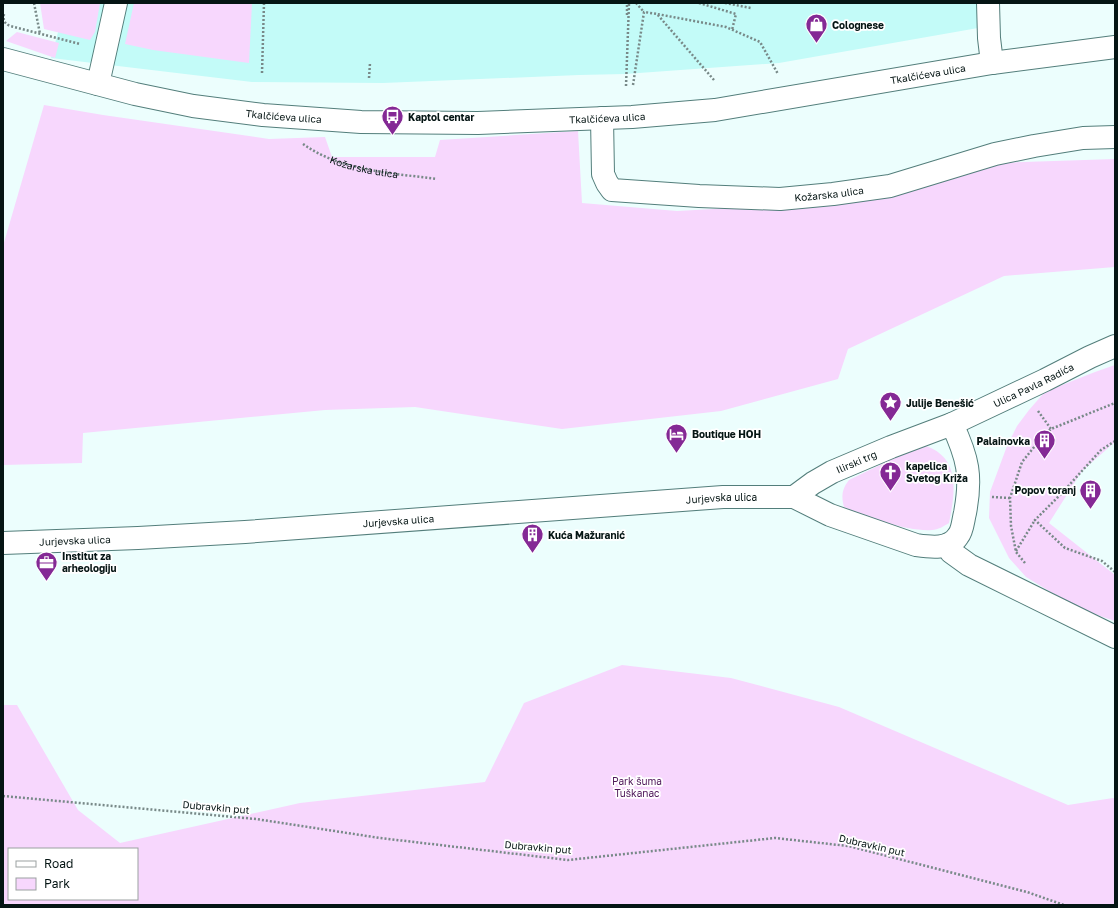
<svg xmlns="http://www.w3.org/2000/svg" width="1118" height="908" font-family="'Golos Text',sans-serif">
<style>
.built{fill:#c3fbf8}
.green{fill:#f7d7fd;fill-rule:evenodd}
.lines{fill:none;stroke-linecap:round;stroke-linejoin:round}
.minor-casing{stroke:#537e7b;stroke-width:24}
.path{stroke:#788988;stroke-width:2.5;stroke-dasharray:2 2;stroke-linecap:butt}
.minor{stroke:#fff;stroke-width:22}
.labels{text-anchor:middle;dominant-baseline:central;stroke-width:3.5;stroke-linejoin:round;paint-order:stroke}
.poi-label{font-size:10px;font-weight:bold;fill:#051514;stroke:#fff;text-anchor:start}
.street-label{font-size:10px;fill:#051514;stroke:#fff}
.park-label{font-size:10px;fill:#4f185a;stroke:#fff}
</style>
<rect width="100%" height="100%" fill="#ecfefd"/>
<polygon class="built" points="66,3 977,3 978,28 779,63 625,74 579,75 383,83 252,82 51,58"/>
<g class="green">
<polygon points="40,3 100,3 95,32 90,40 44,29"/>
<polygon points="134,3 252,3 249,63 153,50 125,44"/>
<polygon points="17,32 59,43 55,58 6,41"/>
<polygon points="44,105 103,115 269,139 325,137 332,157 435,157 440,140 578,131 582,203 677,211 875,200 997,163 1115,159 1115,267 1004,276 848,349 838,379 721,411 562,429 415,407 325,410 83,433 82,463 3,465 3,246"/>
<polygon points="1115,365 1115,442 1082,471 1049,523 1115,575 1115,621 1079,609 1026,577 1009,558 989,518 990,492 1007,446 1017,426 1029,410 1043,394 1052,389 1095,372"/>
<path d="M926,446C961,458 955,494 949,523C944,526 938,530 932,530C909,532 865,517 844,507C841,496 842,489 849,480L915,448Z"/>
<path d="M622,665L731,678L839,707L1068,805L1113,798L1115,799V905H3V705H17L78,810L120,843L300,803L485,782L524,703ZM9,849H137V899H9Z"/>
</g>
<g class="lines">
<defs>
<g id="minor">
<polyline points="988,3 989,38 992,63"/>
<path id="s2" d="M3,59L135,94L193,106L263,115L361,122L478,123L632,117L715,110L992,63L1115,47"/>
<polyline points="98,84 116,3"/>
<path id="s3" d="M602,118L603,174L607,183L612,190L699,196L780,199L833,194L890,186L995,154L1034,146L1083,138L1115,137"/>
<path id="s4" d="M794,497L813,483L832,472L891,447L952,424L1045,380L1090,357L1115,346"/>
<path id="s5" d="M3,543L138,538L245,532L723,497H794L830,515L916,545C930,547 949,550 958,536C963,530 963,520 965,513C972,476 968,458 952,424"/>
<polyline points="947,545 951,552 969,565 1115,637"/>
</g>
</defs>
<use href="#minor" class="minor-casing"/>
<g class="path">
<polyline points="34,3 40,34"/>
<polyline points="636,3 644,12"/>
<polyline points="699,3 736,14 732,30"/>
<polyline points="725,3 751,8"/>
<path d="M4,14C3,20 4,23 10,26L80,44"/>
<polyline points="627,15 627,3"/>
<polyline points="262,73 264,3"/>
<polyline points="369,78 370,63"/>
<polyline points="714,80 657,14 726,27 760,42 778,74"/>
<polyline points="633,85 644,12 657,14"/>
<polyline points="626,86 629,3"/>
<path id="s1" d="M303,144C341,171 392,173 437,179"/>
<polyline points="1038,411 1051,429"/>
<polyline points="1115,441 1101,450 1061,494 1035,520 1065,548 1102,561 1115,572"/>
<polyline points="992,497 1010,498"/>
<polyline points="1016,551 1035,520"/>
<polyline points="1025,563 1016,552 1011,526 1010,498 1022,462 1043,436 1051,429 1115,403"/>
<polyline points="3,796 256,819 380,838 568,860 775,838 848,846 1027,892 1064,905"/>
</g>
<use href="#minor" class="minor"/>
</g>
<defs>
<symbol id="shop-pin" viewBox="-11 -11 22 30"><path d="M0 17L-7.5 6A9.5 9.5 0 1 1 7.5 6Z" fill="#842995" stroke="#fff"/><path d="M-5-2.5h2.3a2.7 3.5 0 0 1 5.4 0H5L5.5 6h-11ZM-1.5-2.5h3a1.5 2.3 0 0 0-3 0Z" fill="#fff"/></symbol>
<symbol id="bus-pin" viewBox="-11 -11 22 30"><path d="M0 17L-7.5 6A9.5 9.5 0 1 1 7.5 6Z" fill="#842995" stroke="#fff"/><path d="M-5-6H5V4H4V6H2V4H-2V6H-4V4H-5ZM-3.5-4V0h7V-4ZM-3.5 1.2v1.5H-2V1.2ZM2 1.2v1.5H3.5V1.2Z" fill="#fff"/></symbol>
<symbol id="sight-pin" viewBox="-11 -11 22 30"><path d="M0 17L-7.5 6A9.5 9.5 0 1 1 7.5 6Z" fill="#842995" stroke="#fff"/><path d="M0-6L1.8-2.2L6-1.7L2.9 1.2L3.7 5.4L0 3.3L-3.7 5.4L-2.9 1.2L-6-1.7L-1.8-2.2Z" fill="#fff"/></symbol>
<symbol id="hotel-pin" viewBox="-11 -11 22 30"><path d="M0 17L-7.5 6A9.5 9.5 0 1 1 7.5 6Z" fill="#842995" stroke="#fff"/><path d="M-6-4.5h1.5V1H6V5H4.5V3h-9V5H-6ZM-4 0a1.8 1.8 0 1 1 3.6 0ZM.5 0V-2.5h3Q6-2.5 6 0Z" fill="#fff"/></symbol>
<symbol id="building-pin" viewBox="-11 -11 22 30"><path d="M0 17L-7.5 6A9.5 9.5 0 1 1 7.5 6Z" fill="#842995" stroke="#fff"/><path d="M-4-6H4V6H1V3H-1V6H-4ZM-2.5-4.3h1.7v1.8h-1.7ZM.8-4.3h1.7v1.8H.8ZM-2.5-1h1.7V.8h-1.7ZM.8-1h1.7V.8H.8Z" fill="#fff"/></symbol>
<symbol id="church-pin" viewBox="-11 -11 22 30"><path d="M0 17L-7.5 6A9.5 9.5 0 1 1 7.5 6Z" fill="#842995" stroke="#fff"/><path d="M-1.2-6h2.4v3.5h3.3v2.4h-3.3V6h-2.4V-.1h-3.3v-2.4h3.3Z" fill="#fff"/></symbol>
<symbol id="office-pin" viewBox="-11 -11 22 30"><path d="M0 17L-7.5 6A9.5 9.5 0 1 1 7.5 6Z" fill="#842995" stroke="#fff"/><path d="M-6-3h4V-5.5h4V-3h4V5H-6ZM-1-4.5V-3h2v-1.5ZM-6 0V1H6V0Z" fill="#fff"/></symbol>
</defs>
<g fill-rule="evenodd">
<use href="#shop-pin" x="804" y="12" width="25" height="34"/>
<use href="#bus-pin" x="380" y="104" width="25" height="34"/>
<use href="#sight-pin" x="878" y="390" width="25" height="34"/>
<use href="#hotel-pin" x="664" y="422" width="25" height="34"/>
<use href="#building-pin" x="1032" y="428" width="25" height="34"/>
<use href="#church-pin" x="878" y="460" width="25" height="34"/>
<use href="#building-pin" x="1078" y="478" width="25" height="34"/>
<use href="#building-pin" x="520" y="522" width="25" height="34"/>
<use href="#office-pin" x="34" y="550" width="25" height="34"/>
</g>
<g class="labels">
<g class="poi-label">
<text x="832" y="25">Colognese</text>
<text x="408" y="117">Kaptol centar</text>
<text x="906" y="403">Julije Benešić</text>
<text x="692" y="434">Boutique HOH</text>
<text x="1030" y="441" text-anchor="end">Palainovka</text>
<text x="906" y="466">kapelica<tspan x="906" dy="12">Svetog Križa</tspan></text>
<text x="1076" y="490" text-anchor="end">Popov toranj</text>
<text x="548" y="535">Kuća Mažuranić</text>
<text x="62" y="556">Institut za<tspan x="62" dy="12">arheologiju</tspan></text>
</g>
<g class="street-label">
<text stroke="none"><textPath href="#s2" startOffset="935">Tkalčićeva ulica</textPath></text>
<text stroke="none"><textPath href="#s2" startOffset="287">Tkalčićeva ulica</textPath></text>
<text stroke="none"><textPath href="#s2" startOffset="611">Tkalčićeva ulica</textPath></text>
<text stroke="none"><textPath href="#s1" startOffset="66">Kožarska ulica</textPath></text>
<text stroke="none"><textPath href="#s3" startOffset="292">Kožarska ulica</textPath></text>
<text stroke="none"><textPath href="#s4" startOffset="265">Ulica Pavla Radića</textPath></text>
<text stroke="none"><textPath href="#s4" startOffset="72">Ilirski trg</textPath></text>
<text stroke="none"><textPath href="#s5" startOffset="720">Jurjevska ulica</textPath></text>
<text stroke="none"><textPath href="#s5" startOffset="396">Jurjevska ulica</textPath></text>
<text stroke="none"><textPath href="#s5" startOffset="72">Jurjevska ulica</textPath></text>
<text transform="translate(216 807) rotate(5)">Dubravkin put</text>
<text transform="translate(872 845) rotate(13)">Dubravkin put</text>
<text transform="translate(538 847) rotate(5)">Dubravkin put</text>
</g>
<g class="park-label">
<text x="637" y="781">Park šuma<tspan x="637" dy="12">Tuškanac</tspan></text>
</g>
</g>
<rect width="1118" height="908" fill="none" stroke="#051514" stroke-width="8"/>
<rect x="8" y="848" width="130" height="52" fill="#ffffff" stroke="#9ba1a1"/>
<rect x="16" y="861" width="20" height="6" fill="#ffffff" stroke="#9ba1a1"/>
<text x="44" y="868" font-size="12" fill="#051514">Road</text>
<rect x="16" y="878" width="20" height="12" fill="#f7d7fd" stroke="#9ba1a1"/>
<text x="44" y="888" font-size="12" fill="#051514">Park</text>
</svg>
